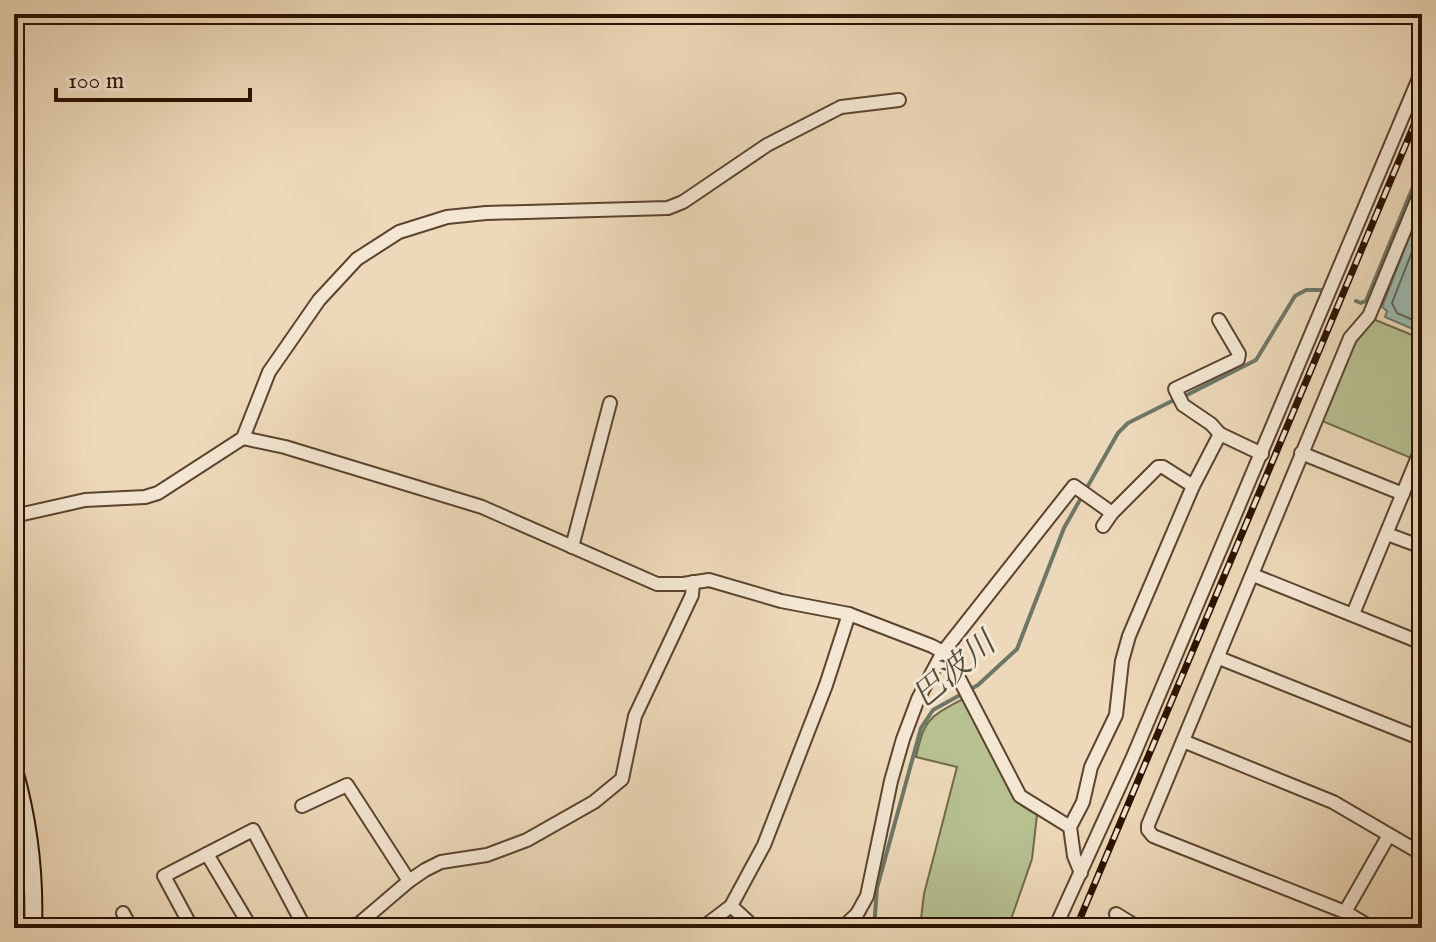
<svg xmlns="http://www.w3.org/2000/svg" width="1436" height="942" font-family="'IM FELL English','Noto Serif JP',serif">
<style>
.green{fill:#b6c091;stroke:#706a48;stroke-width:2}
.water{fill:#99baae;stroke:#6d7768;stroke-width:2}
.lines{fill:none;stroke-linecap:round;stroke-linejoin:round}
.shore{stroke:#626657;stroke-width:2}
.stream{stroke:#6d7768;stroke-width:4}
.minor-casing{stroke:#5b442e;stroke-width:16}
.secondary-casing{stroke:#2a1300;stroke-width:20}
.minor{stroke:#f3e6d2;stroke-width:12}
.secondary{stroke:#f3e6d2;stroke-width:16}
.rail-casing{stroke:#2a1300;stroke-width:7}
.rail{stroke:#f3e6d2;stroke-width:4;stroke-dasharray:12;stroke-linecap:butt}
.labels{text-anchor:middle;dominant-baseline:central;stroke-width:6;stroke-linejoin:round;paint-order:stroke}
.water-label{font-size:32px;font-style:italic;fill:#514d3d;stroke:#f3e6d2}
</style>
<rect width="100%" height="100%" fill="#edd9b9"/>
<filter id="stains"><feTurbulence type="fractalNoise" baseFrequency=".0025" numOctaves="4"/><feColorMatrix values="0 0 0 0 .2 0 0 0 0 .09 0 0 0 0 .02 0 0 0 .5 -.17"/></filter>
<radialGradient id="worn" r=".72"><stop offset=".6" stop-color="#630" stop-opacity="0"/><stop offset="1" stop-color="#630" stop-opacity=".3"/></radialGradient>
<g class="green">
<polygon points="1373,319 1422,339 1422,431 1411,458 1322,421 1354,343"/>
<path d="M963,699L1021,805L1037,815L1032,859L1008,928L920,927L924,894L957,767L916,757C925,718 928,718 963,699Z"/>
</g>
<polygon class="water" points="1422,204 1422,333 1385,317 1387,311 1382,307"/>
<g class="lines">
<polyline class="shore" points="1422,226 1392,303 1397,313 1422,324"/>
<g class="stream">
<polyline points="1356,301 1361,303 1366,301 1422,165"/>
<polyline points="1185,396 1256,360 1295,296 1306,290 1322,290"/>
<polyline points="874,928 877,888 921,728 933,710 978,685 1017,649 1064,528 1118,433 1128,423 1172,401"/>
</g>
<defs>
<g id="minor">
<polyline points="1219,320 1239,354 1238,359 1175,389 1183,405 1211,424 1220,434"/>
<polyline points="243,438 285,447 482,507 657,584 683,584 709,580 781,601 849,614 932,646 943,652 949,659 1020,796 1070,827"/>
<polyline points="1301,453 1403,494"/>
<polyline points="14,516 85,500 145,497 158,493 243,438 269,372 319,300 357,259 399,232 447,217 486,213 668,208 683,202 767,145 841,107 899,100"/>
<polyline points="1103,526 1112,513 1158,467 1163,467 1193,486"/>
<polyline points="1387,534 1422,547"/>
<polyline points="572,547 610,403"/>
<polyline points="1253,575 1422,643"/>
<polyline points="1353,614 1422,447"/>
<polyline points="1219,658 1422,739"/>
<polyline points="1183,741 1333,802 1422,854"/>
<polyline points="302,806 347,785 409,881"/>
<polyline points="207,854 251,928"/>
<polyline points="1081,873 1074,856 1070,827 1083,802 1091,767 1116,715 1122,661 1129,636 1193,486 1220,434 1262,454"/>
<polyline points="731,906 755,928"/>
<polyline points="1345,912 1389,835"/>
<polyline points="123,913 131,928"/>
<polyline points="1116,914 1139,928"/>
<polyline points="192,928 164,876 253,830 305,928"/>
<polyline points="354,928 409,881 425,870 441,862 487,855 527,840 594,802 622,779 635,716 692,595 693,582"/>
<polyline points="702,928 731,906 764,845 826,685 849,614"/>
<polyline points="842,928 857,914 867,896 891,781 903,739 918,699 943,652 1074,486 1112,513"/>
<polyline points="1055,928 1132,759 1422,71"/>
<polyline points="1372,928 1345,912 1153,836 1148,830 1148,825 1350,338 1369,316 1422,188"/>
</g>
<path id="secondary" d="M14,770C29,823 35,873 33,928"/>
</defs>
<use href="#minor" class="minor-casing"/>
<use href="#secondary" class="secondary-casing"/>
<use href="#minor" class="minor"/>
<use href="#secondary" class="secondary"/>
<defs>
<polyline id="rail" points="1076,928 1422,106"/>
</defs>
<use href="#rail" class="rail-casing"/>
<use href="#rail" class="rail"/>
</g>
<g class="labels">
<g class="water-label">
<text transform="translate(955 671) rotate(-40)">巴波川</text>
</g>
</g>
<rect width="1436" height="942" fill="none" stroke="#edd9b9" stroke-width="48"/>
<rect x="16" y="16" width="1404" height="910" fill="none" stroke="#2a1300" stroke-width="4"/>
<rect x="24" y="24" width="1388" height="894" fill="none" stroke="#2a1300" stroke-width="2"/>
<path d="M56 88v12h194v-12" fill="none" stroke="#2a1300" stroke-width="4"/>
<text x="68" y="88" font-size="24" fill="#2a1300" stroke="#f3e6d2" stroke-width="6" paint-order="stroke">100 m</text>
<rect width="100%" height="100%" filter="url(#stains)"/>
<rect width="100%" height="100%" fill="url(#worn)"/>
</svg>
